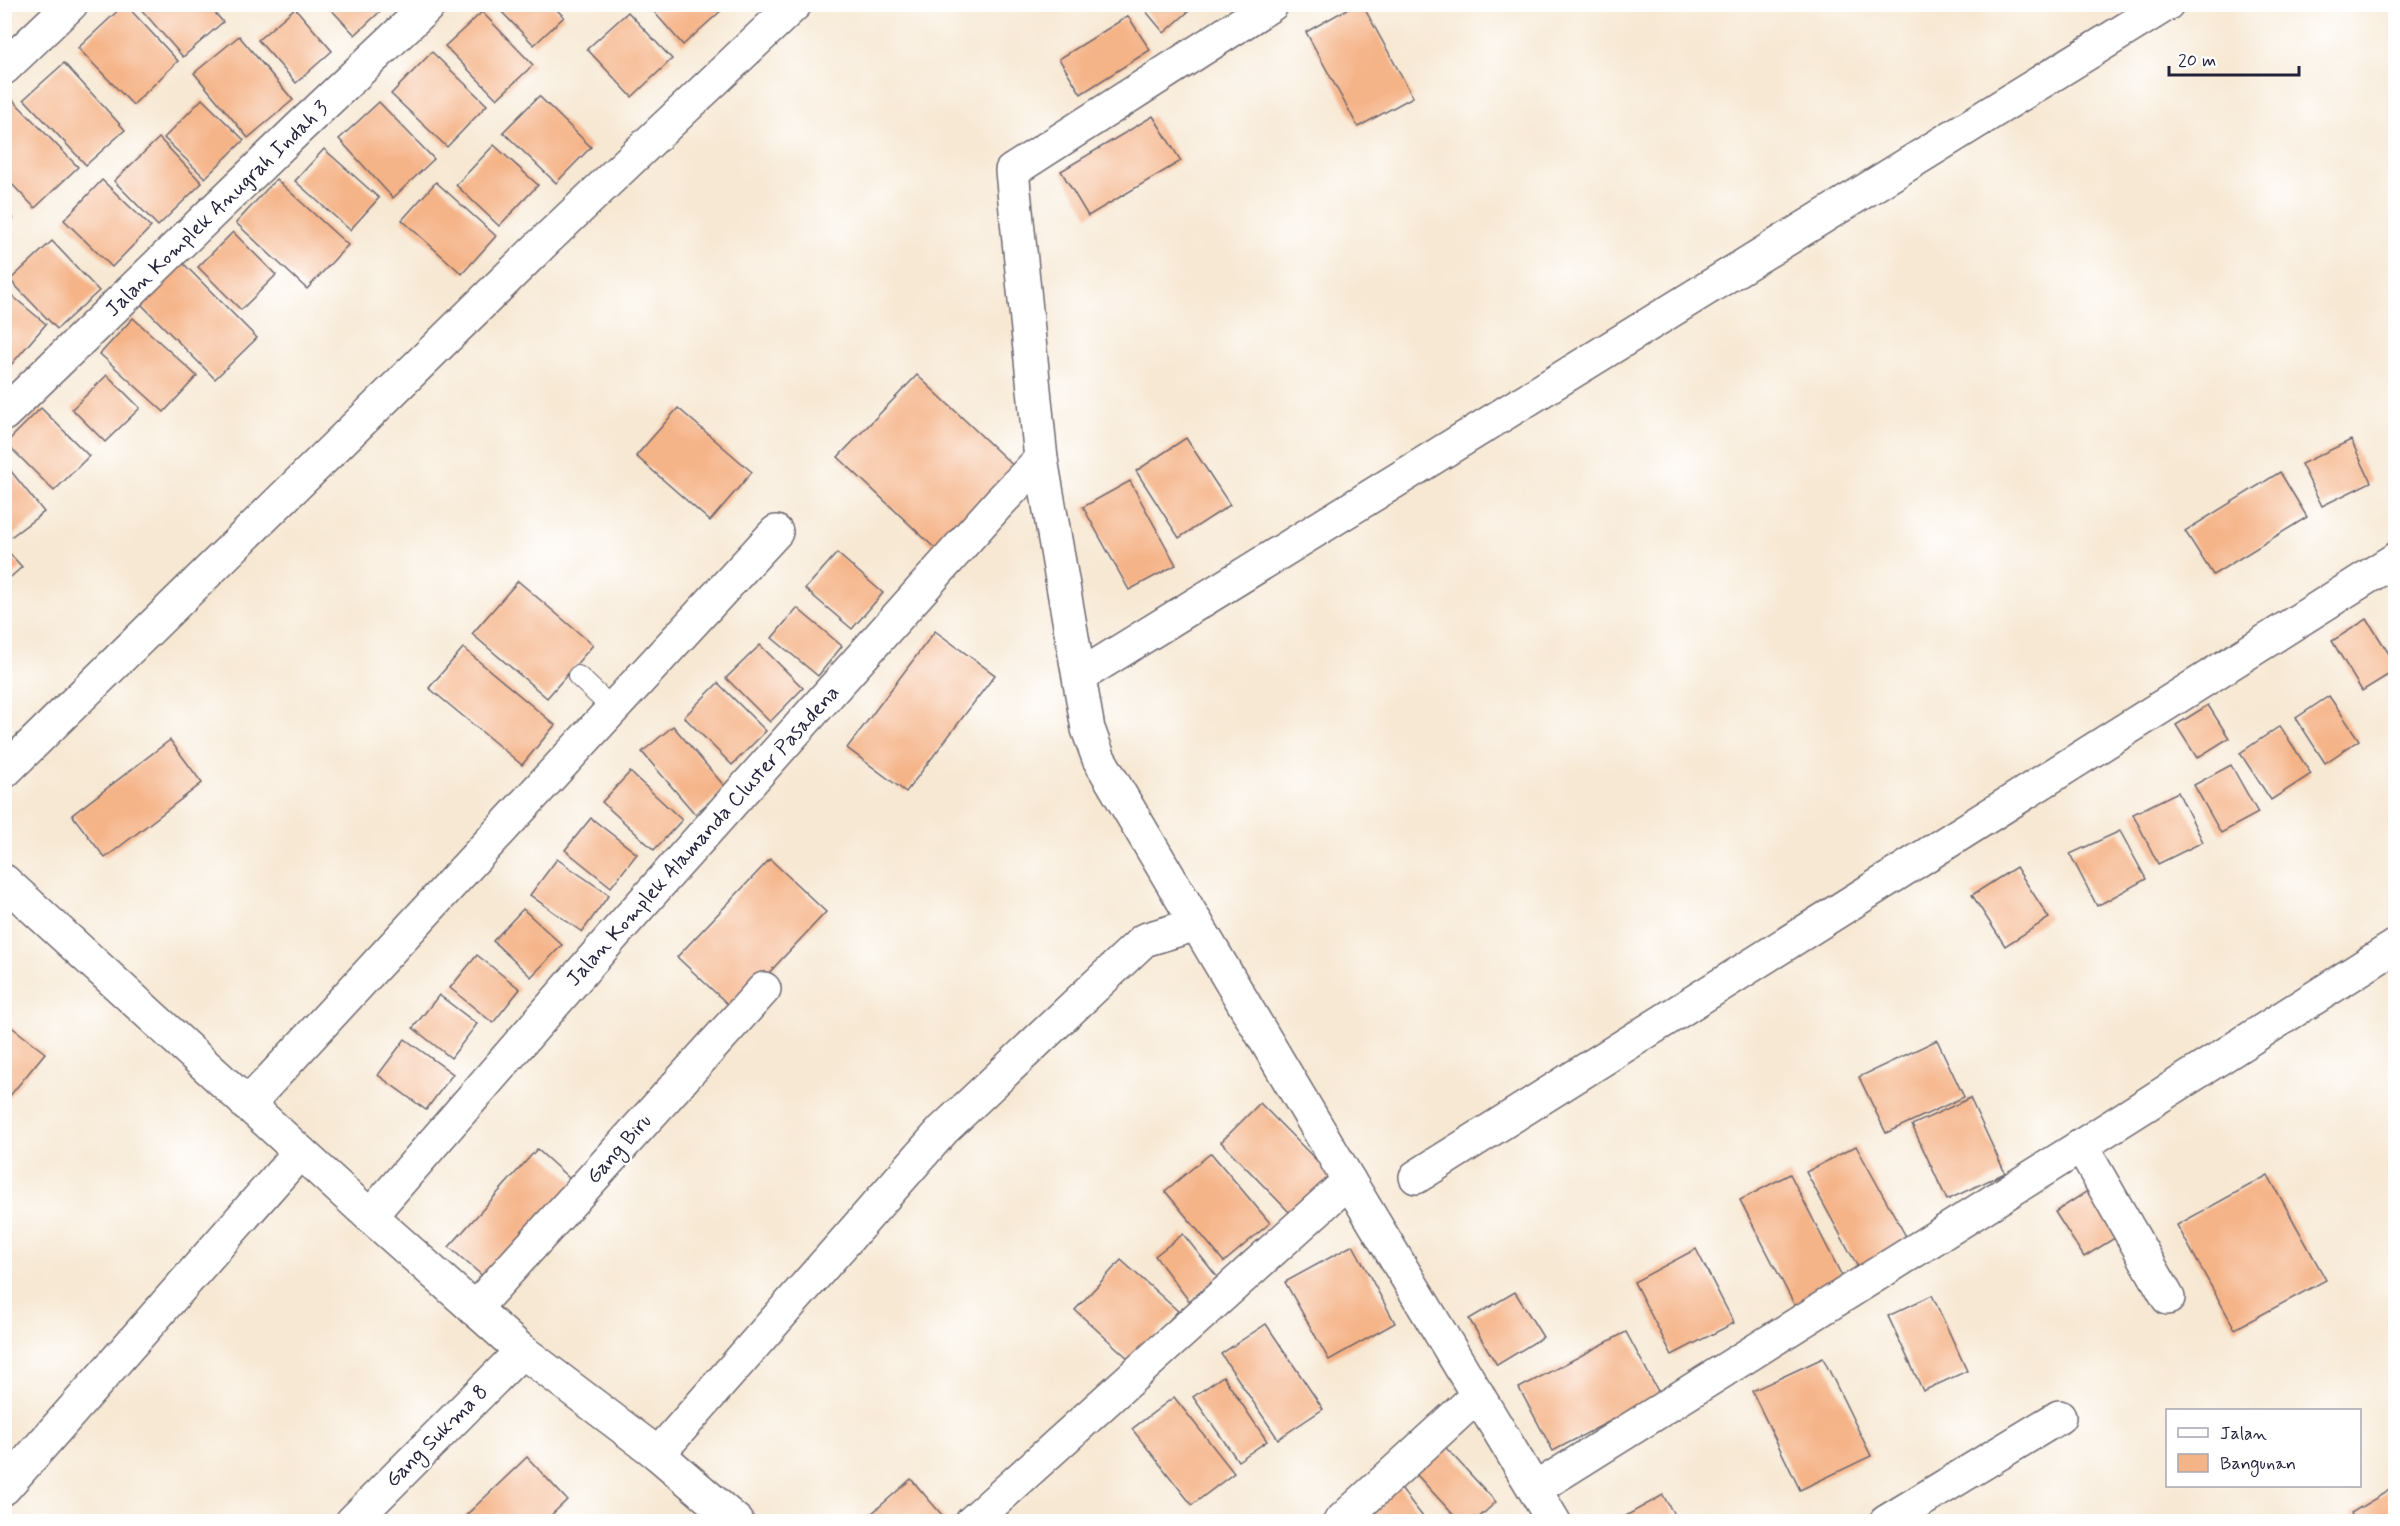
<svg xmlns="http://www.w3.org/2000/svg" width="2400" height="1526" font-family="Mynerve,sans-serif">
<style>
.building{fill:#f5b488}
.lines{fill:none;stroke-linecap:round;stroke-linejoin:round}
.lane-casing{stroke:#6d6770;stroke-width:22}
.street-casing{stroke:#6d6770;stroke-width:36}
.lane{stroke:#fff;stroke-width:20}
.street{stroke:#fff;stroke-width:33}
.labels{text-anchor:middle;dominant-baseline:central;stroke-width:5;stroke-linejoin:round;paint-order:stroke}
.street-label{font-size:21px;fill:#22223b;stroke:#fff}
</style>
<rect width="100%" height="100%" fill="#fff"/>
<filter id="ink" filterUnits="userSpaceOnUse"><feTurbulence type="fractalNoise" baseFrequency=".0167" numOctaves="2"/><feDisplacementMap in="SourceGraphic" scale="12" xChannelSelector="R" yChannelSelector="G"/><feConvolveMatrix kernelMatrix="1 2 1 2 8 2 1 2 1" color-interpolation-filters="sRGB"/></filter>
<filter id="wash" filterUnits="userSpaceOnUse"><feTurbulence type="fractalNoise" baseFrequency=".008" numOctaves="4" result="noise"/><feDisplacementMap in="SourceGraphic" scale="24" xChannelSelector="R" yChannelSelector="G"/><feGaussianBlur stdDeviation="1.35" result="paint"/><feColorMatrix in="noise" values="0 0 0 0 0 0 0 0 0 0 0 0 0 0 0 0 0 1.4 0 .05"/><feComposite in="paint" operator="in"/></filter>
<g filter="url(#wash)">
<rect width="100%" height="100%" fill="#f7e8d3"/>
<g id="blocks">
<g class="building">
<polygon points="125,4 178,61 133,105 78,48"/>
<polygon points="141,4 207,4 223,22 183,57 138,6"/>
<polygon points="326,4 388,4 355,35"/>
<polygon points="494,4 551,4 564,17 534,45"/>
<polygon points="647,4 719,4 723,9 683,45"/>
<polygon points="1140,4 1197,4 1164,33"/>
<polygon points="1356,4 1362,4 1413,97 1358,127 1306,32"/>
<polygon points="295,8 332,51 296,83 258,40"/>
<polygon points="482,12 533,65 497,99 445,46"/>
<polygon points="628,12 672,59 632,97 587,49"/>
<polygon points="1128,16 1150,50 1081,94 1059,59"/>
<polygon points="239,36 293,100 248,138 194,73"/>
<polygon points="432,52 487,105 447,147 391,94"/>
<polygon points="64,63 125,130 86,165 24,99"/>
<polygon points="539,96 591,147 556,183 503,132"/>
<polygon points="11,98 78,167 35,208 4,176 4,105"/>
<polygon points="202,99 244,140 205,178 164,138"/>
<polygon points="379,102 434,159 393,198 339,139"/>
<polygon points="1153,116 1181,161 1088,216 1061,171"/>
<polygon points="159,138 202,183 158,226 114,181"/>
<polygon points="494,145 538,185 499,226 456,185"/>
<polygon points="324,149 379,198 350,230 295,181"/>
<polygon points="276,179 348,245 307,289 236,223"/>
<polygon points="102,180 151,227 112,267 64,220"/>
<polygon points="436,182 496,236 462,274 402,220"/>
<polygon points="4,211 13,218 4,227"/>
<polygon points="233,232 276,275 241,310 198,267"/>
<polygon points="52,241 99,291 57,329 10,280"/>
<polygon points="180,260 257,338 215,379 138,301"/>
<polygon points="4,289 46,324 4,373"/>
<polygon points="133,318 197,376 164,412 100,354"/>
<polygon points="107,375 140,408 105,442 72,409"/>
<polygon points="917,375 1021,473 942,555 838,457"/>
<polygon points="41,408 89,456 54,491 6,443"/>
<polygon points="678,408 752,472 710,521 636,456"/>
<polygon points="1186,438 1230,505 1179,538 1136,471"/>
<polygon points="2351,440 2371,482 2322,506 2301,464"/>
<polygon points="6,465 44,512 4,542 4,466"/>
<polygon points="2280,472 2307,517 2213,575 2185,531"/>
<polygon points="1130,481 1176,565 1129,590 1083,507"/>
<polygon points="4,547 22,567 4,583"/>
<polygon points="837,553 883,593 852,629 805,589"/>
<polygon points="518,581 593,645 547,698 472,634"/>
<polygon points="797,608 842,646 818,676 772,638"/>
<polygon points="2367,619 2396,665 2396,670 2362,691 2332,641"/>
<polygon points="935,631 995,675 906,792 847,748"/>
<polygon points="760,645 803,688 770,722 726,678"/>
<polygon points="463,648 555,725 522,765 429,688"/>
<polygon points="718,683 766,731 732,765 684,717"/>
<polygon points="2329,696 2359,740 2325,763 2296,718"/>
<polygon points="2208,705 2229,738 2197,758 2176,725"/>
<polygon points="673,726 726,788 695,814 642,752"/>
<polygon points="2280,726 2311,774 2271,800 2240,753"/>
<polygon points="170,740 202,783 105,858 72,815"/>
<polygon points="2231,765 2258,813 2221,833 2194,785"/>
<polygon points="630,772 682,820 654,850 602,802"/>
<polygon points="2178,792 2203,842 2158,864 2133,814"/>
<polygon points="591,818 637,854 611,887 565,850"/>
<polygon points="2120,831 2146,879 2097,906 2070,854"/>
<polygon points="557,859 609,895 582,932 530,895"/>
<polygon points="770,859 826,912 734,1010 677,957"/>
<polygon points="2016,867 2049,918 2005,946 1972,895"/>
<polygon points="523,909 562,945 531,977 493,941"/>
<polygon points="477,955 520,989 493,1023 450,988"/>
<polygon points="439,995 477,1024 451,1058 413,1028"/>
<polygon points="4,1021 45,1053 4,1103"/>
<polygon points="405,1039 453,1074 426,1110 378,1075"/>
<polygon points="1937,1040 1964,1097 1886,1133 1859,1077"/>
<polygon points="1970,1098 2005,1173 1947,1200 1912,1125"/>
<polygon points="1260,1103 1332,1176 1292,1215 1221,1142"/>
<polygon points="1856,1146 1909,1242 1859,1269 1806,1172"/>
<polygon points="537,1149 580,1188 493,1285 449,1247"/>
<polygon points="1211,1153 1270,1223 1224,1262 1165,1191"/>
<polygon points="1790,1174 1844,1280 1795,1306 1740,1200"/>
<polygon points="2268,1175 2326,1280 2235,1329 2177,1225"/>
<polygon points="2089,1190 2118,1236 2084,1257 2055,1212"/>
<polygon points="1183,1234 1218,1278 1189,1301 1155,1256"/>
<polygon points="1353,1245 1395,1323 1329,1360 1285,1282"/>
<polygon points="1696,1249 1734,1323 1672,1355 1634,1282"/>
<polygon points="1121,1260 1178,1311 1131,1361 1075,1310"/>
<polygon points="1515,1292 1543,1337 1497,1365 1469,1319"/>
<polygon points="1932,1295 1967,1371 1923,1391 1888,1316"/>
<polygon points="1266,1324 1323,1409 1278,1439 1221,1354"/>
<polygon points="1626,1332 1660,1395 1553,1451 1519,1388"/>
<polygon points="1823,1358 1871,1456 1800,1490 1752,1391"/>
<polygon points="1223,1376 1267,1441 1238,1461 1193,1397"/>
<polygon points="1174,1397 1234,1473 1192,1505 1132,1429"/>
<polygon points="1435,1436 1496,1502 1474,1522 1460,1522 1406,1463"/>
<polygon points="527,1457 567,1500 544,1522 459,1522"/>
<polygon points="911,1479 948,1522 862,1522"/>
<polygon points="1398,1485 1427,1522 1382,1522 1370,1508"/>
<polygon points="2396,1486 2396,1522 2356,1522 2351,1513"/>
<polygon points="1663,1495 1678,1522 1615,1522"/>
</g>
</g>
</g>
<g filter="url(#ink)">
<use href="#blocks" fill-opacity="0" stroke="#6d6770" stroke-width="1.5"/>
<g class="lines">
<defs>
<polyline id="lane" points="578,676 613,709"/>
<g id="street">
<polyline points="1272,4 1012,171 1041,459 1088,729 1099,759 1349,1181"/>
<polyline points="4,68 71,4"/>
<polyline points="4,414 299,128 430,4"/>
<polyline points="1080,676 2167,4"/>
<polyline points="4,772 547,239 795,4"/>
<polyline points="4,881 370,1216 522,1351 658,1454 737,1522"/>
<polyline points="247,1105 776,532"/>
<polyline points="2081,1146 2168,1298"/>
<polyline points="1416,1177 2396,559"/>
<polyline points="370,1216 612,937 998,504 1041,459"/>
<polyline points="474,1309 764,989"/>
<polyline points="658,1454 943,1130 1144,940 1197,924"/>
<polyline points="4,1488 300,1152"/>
<polyline points="1535,1489 2070,1153 2396,946"/>
<polyline points="352,1522 522,1351"/>
<polyline points="972,1522 1349,1181 1554,1522"/>
<polyline points="1340,1522 1478,1395"/>
<polyline points="1886,1522 2059,1417"/>
</g>
</defs>
<use href="#lane" class="lane-casing"/>
<use href="#street" class="street-casing"/>
<use href="#lane" class="lane"/>
<use href="#street" class="street"/>
</g>
</g>
<g class="labels">
<g class="street-label">
<text transform="translate(217 209) rotate(-44)">Jalan Komplek Anugrah Indah 3</text>
<text transform="translate(703 836) rotate(-48)">Jalan Komplek Alamanda Cluster Pasadena</text>
<text transform="translate(619 1149) rotate(-48)">Gang Biru</text>
<text transform="translate(437 1436) rotate(-45)">Gang Sukma 8</text>
</g>
</g>
<rect width="2400" height="1526" fill="none" stroke="#fff" stroke-width="24"/>
<rect x="2166" y="1409" width="195" height="78" fill="#ffffff" stroke="#a7a7b1" stroke-width="1.5"/>
<rect x="2178" y="1428" width="30" height="9" fill="#ffffff" stroke="#a7a7b1" stroke-width="1.5"/>
<text x="2220" y="1439" font-size="18" fill="#22223b">Jalan</text>
<rect x="2178" y="1454" width="30" height="18" fill="#f5b488" stroke="#a7a7b1" stroke-width="1.5"/>
<text x="2220" y="1469" font-size="18" fill="#22223b">Bangunan</text>
<path d="M2169 66v9h130v-9" fill="none" stroke="#22223b" stroke-width="3"/>
<text x="2178" y="66" font-size="18" fill="#22223b" stroke="#ffffff" stroke-width="4.5" paint-order="stroke">20 m</text>
</svg>
